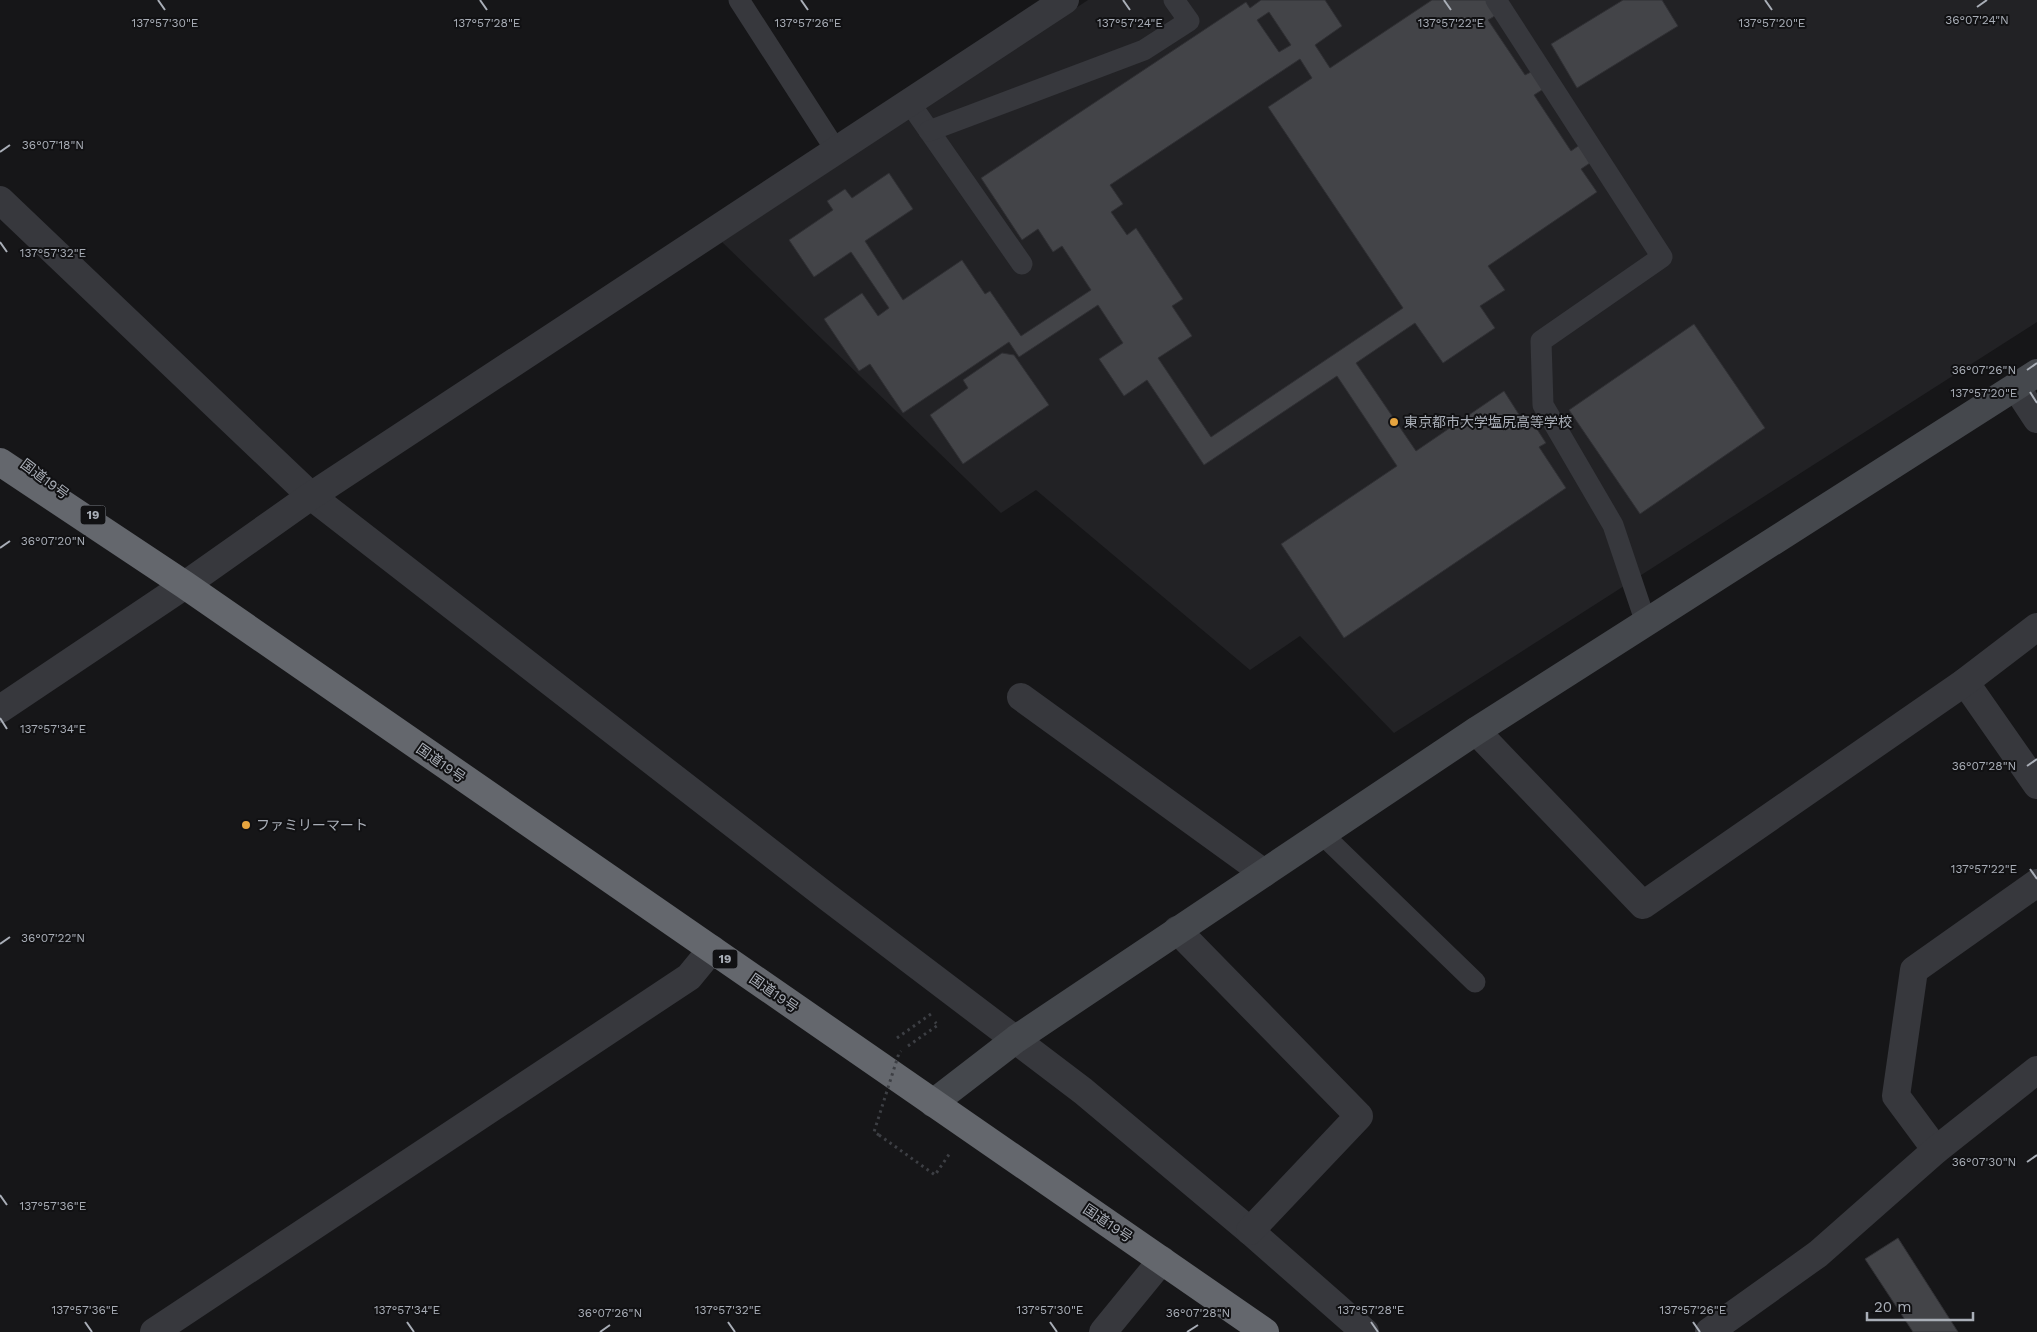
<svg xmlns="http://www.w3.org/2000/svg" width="2037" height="1332" font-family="'Work Sans','Noto Sans JP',sans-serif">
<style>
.built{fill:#222225}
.building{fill:#434448;stroke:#303034;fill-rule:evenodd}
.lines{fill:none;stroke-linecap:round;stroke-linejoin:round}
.path{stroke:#3d3f44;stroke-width:3;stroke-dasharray:2.5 4;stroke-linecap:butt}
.lane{stroke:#37383d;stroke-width:21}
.street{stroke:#37383d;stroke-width:28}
.secondary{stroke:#45484d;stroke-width:28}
.highway{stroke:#64676d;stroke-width:28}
.path-bridge{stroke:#3d3f44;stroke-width:3;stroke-dasharray:2.5 4;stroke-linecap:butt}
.ticks{fill:none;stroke:#a9aeb7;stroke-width:2}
.poi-dot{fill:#e7a53f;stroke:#111113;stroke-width:2}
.labels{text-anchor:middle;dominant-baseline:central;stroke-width:4;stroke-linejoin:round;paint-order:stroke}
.shield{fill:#111113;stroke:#7b7f86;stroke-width:1}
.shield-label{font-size:12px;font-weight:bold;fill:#a9aeb7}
.poi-label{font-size:14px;fill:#a9aeb7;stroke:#111113;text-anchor:start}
.street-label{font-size:14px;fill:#a9aeb7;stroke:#111113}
.ticks-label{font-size:12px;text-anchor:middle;fill:#a9aeb7;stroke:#111113;stroke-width:4;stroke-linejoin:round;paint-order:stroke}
</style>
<rect width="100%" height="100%" fill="#161618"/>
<polygon class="built" points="1088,0 2037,0 2037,322 1394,733 1300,636 1250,670 1036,490 1001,513 722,242"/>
<g class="building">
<path d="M1261,0H1325L1342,26L1315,45L1330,68L1432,0H1489L1498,14L1488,20L1525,75L1533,71L1545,88L1534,95L1571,151L1581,144L1593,161L1581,169L1597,192L1488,266L1505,290L1480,306L1495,328L1443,363L1415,323L1356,363L1416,451L1504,391L1527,427L1533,423L1546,443L1539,447L1566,488L1344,638L1281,544L1397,466L1337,376L1204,465L1147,380L1124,396L1099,359L1123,343L1098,305L1019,357L1009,342L903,413L870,364L859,371L824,319L862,293L878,316L889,308L851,252L814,277L789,240L833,210L827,201L845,189L852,198L889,173L913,209L865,241L903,300L962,260L985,294L990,291L1021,336L1091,290L1062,246L1053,252L1038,229L1022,240L981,178L1246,2L1250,8ZM1269,12L1291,45L1279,52L1257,20ZM1300,59L1312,78L1268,107L1403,308L1211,437L1158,358L1192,336L1172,306L1183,299L1136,228L1127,235L1111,212L1123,204L1110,185Z"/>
<polygon points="1623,0 1662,0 1678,26 1577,88 1551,44"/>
<polygon points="1694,324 1765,428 1640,514 1569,410"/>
<polygon points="1002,353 1014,355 1049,405 963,464 930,415 968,388 963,380"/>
<polygon points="1898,1238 1958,1332 1913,1332 1865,1259"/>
</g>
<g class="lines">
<g class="path">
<polyline points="897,1038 931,1014"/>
<polyline points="908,1046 938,1025 935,1022"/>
<polyline points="879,1135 935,1175 950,1153"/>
</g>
<g class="lane">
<polyline points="739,0 837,152"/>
<polyline points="1496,0 1662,257 1541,341 1543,405 1613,525 1646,623"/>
<polyline points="909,102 1022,264"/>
<polyline points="929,131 1144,50 1189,21 1174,0"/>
<polyline points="1322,834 1475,982"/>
</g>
<g class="street">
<polyline points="0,200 311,496 826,896 1083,1091 1250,1231 1365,1332"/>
<polyline points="2016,387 2037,419"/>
<polyline points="1965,682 2037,785"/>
<polyline points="1021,697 1264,873"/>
<polyline points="0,709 185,585 311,496 1065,0"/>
<polyline points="1476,731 1643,905 1965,682 2037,627"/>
<polyline points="1177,930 1359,1116 1250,1231"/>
<polyline points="1936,1150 1896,1096 1914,970 2037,883"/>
<polyline points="154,1332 689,977 712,949"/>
<polyline points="1103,1332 1162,1260"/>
<polyline points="1709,1332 1818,1254 1936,1150 2037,1070"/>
</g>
<polyline class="secondary" points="933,1103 1016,1039 1476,731 2037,373"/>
<polyline class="highway" points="0,462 185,585 1265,1332"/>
<polyline class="path-bridge" points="879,1135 874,1132 899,1053 901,1051"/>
</g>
<path class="ticks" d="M158,0L165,10M480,0L487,10M801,0L808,10M1123,0L1130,10M1444,0L1451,10M1765,0L1772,10M1977,7L1987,0M0,152L10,145M0,242L7,252M2027,370L2037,363M2030,392L2037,403M0,548L10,541M0,718L7,729M2027,766L2037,759M2030,869L2037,879M0,944L10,937M2027,1162L2037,1155M0,1195L7,1205M85,1322L92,1332M407,1322L414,1332M728,1322L735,1332M1050,1322L1057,1332M1371,1322L1378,1332M1693,1322L1700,1332M600,1332L610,1325M1187,1332L1198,1325"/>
<g class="poi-dot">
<circle cx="1394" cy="422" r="5"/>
<circle cx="246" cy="825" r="5"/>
</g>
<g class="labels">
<g class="shield">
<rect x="80.5" y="505.5" width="25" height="19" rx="4"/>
<rect x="712.5" y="949.5" width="25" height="19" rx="4"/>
</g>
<g class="shield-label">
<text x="93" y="515">19</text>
<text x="725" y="959">19</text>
</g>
<g class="poi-label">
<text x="1404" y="422">東京都市大学塩尻高等学校</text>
<text x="256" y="825">ファミリーマート</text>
</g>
<g class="street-label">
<text transform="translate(45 479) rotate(37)">国道19号</text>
<text transform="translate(441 763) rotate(35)">国道19号</text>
<text transform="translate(774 993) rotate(35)">国道19号</text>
<text transform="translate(1108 1223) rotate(34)">国道19号</text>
</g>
</g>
<g class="ticks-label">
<text x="1977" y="24">36°07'24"N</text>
<text x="165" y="27">137°57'30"E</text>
<text x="487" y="27">137°57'28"E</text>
<text x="808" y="27">137°57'26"E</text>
<text x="1130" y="27">137°57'24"E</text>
<text x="1451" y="27">137°57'22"E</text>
<text x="1772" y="27">137°57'20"E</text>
<text x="53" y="149">36°07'18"N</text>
<text x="53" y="257">137°57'32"E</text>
<text x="1984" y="374">36°07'26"N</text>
<text x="1984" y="397">137°57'20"E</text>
<text x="53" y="545">36°07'20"N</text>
<text x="53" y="733">137°57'34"E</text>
<text x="1984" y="770">36°07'28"N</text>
<text x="1984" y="873">137°57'22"E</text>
<text x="53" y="942">36°07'22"N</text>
<text x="1984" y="1166">36°07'30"N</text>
<text x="53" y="1210">137°57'36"E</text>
<text x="85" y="1314">137°57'36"E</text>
<text x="407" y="1314">137°57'34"E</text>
<text x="728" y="1314">137°57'32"E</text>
<text x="1050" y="1314">137°57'30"E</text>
<text x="1371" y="1314">137°57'28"E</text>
<text x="1693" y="1314">137°57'26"E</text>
<text x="610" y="1317">36°07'26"N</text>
<text x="1198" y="1317">36°07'28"N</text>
</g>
<path d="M1867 1312v8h106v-8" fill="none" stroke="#a9aeb7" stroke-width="2.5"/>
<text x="1874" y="1312" font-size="15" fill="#a9aeb7" stroke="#111113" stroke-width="4" paint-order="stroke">20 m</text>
</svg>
